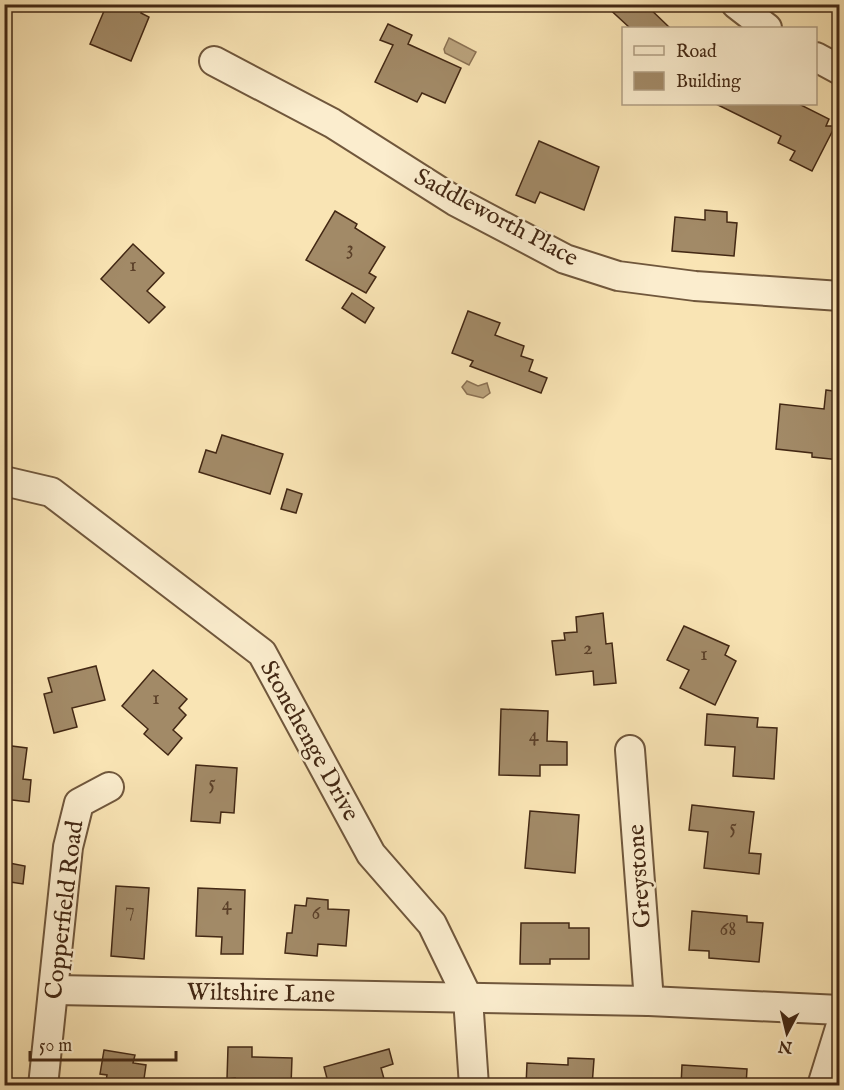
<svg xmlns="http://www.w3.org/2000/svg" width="844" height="1090" font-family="'IM FELL English',serif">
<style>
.water{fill:#bba47e;stroke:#8b7254;stroke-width:1.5}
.building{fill:#a28a67;stroke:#432814;stroke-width:1.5}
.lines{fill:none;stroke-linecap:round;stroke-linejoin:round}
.minor-casing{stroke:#70573c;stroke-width:32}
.minor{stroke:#fbedce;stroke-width:28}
.labels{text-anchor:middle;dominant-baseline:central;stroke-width:5;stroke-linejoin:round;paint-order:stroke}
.number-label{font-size:21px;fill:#5b4029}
.street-label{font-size:24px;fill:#432814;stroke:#fbedce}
</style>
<rect width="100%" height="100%" fill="#f9e4b4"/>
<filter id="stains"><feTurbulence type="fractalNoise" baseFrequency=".00333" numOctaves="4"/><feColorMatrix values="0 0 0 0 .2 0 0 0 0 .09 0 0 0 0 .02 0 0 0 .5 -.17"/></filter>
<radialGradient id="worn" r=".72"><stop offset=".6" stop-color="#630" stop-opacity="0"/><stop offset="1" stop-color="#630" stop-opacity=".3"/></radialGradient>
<g class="water">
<polygon points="449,38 476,52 469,65 445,53 444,49"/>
<polygon points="467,381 478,386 487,383 490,393 483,398 467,394 462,387"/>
</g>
<g class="building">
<polygon points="107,4 144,4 141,13 149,17 131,61 90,44"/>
<polygon points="604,4 645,4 670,28 630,28"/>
<polygon points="388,24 412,35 408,44 461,68 445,103 422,93 417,102 375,82 393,45 380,40"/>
<polygon points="716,104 799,104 829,119 826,126 835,126 812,171 790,160 795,151 778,143 781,136"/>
<polygon points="539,141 599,167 584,210 540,192 535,203 516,195"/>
<polygon points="705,210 727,212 727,222 737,223 734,256 672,251 675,217 705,220"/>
<polygon points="335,211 357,224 355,228 385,247 369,273 376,277 366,293 306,260"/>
<polygon points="133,244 164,273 147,291 165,307 149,323 101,279"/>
<polygon points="352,293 374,308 365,323 342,308"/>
<polygon points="468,311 500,323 495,335 524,346 521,356 533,360 529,371 547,378 541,393 470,366 473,361 452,353"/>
<polygon points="826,390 840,392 840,460 812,457 812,453 776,449 780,404 824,409"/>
<polygon points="222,435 283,454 270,494 199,472 206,450 216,453"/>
<polygon points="287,489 302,494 296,513 281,509"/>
<polygon points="603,613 606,644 612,643 616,683 594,685 593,671 556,675 552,641 565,640 564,633 577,632 576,617"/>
<polygon points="684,626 729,646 725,655 736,661 715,705 680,688 689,670 667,660"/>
<polygon points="96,666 105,700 72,708 77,727 54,733 44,694 52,692 48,678"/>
<polygon points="153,670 187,699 179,708 186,715 173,730 182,738 168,755 144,734 148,729 122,706"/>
<polygon points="501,709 548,711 547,741 567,742 567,765 540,765 540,776 499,775"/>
<polygon points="707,714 758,718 757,727 777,728 774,779 733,776 735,747 705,745"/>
<polygon points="4,745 27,748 23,779 31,780 29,802 4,799"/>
<polygon points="196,765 237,768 234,813 221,812 220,823 191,821"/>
<polygon points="692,805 754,812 749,853 761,854 759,874 704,868 708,832 689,830"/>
<polygon points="530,811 579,815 575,873 525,868"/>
<polygon points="4,862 25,866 23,884 4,881"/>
<polygon points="116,886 149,888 144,959 111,956"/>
<polygon points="198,888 245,890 243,954 221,954 222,937 196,936"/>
<polygon points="307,898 328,900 328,909 349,910 346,946 318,944 317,956 285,953 287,933 292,933 295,905 306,906"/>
<polygon points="692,911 747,916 747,922 763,923 759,962 709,958 709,951 689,950"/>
<polygon points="521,923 569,923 569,928 589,928 589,959 550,959 550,964 520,964"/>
<polygon points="228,1047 252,1047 252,1057 292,1058 291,1086 234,1086 235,1078 227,1079"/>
<polygon points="389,1049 393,1064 381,1068 386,1086 329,1086 324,1067"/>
<polygon points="104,1050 135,1055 133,1063 146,1065 143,1086 105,1086 107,1075 100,1074"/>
<polygon points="568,1058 594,1059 592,1086 526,1086 527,1063 568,1065"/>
<polygon points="682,1065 747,1069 746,1086 681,1086"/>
</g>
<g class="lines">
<defs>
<g id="minor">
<polyline points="736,4 767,28"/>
<polyline points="816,57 840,70"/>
<polyline points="214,61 332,123 455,201 565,259 618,276 695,286 840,296"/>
<polyline points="4,481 51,492 262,653 371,854 432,924 468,998 474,1086"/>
<polyline points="630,750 649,1001"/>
<polyline points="55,990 649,1001 840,1010"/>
<polyline points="43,1086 68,847 79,803 109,787"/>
<polyline points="822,1086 840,1028"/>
</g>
</defs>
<use href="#minor" class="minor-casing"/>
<use href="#minor" class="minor"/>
</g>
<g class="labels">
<g class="number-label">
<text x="350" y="248">3</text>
<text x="133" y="265">1</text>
<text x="588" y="648">2</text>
<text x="704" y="654">1</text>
<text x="156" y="698">1</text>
<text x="534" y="735">4</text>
<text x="212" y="783">5</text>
<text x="733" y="827">5</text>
<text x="227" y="904">4</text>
<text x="130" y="910">7</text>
<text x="316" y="913">6</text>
<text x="728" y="929">68</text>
</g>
<g class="street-label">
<text transform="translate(496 218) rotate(28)">Saddleworth Place</text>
<text transform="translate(309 741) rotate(61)">Stonehenge Drive</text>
<text transform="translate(640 876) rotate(-94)">Greystone</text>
<text transform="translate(65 910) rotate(-83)">Copperfield Road</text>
<text transform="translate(261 994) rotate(1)">Wiltshire Lane</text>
</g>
</g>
<rect width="844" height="1090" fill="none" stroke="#f9e4b4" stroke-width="24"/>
<rect x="6" y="6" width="832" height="1078" fill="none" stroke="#432814" stroke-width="3"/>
<rect x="12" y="12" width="820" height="1066" fill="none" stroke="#432814" stroke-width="1.5"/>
<rect x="622" y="27" width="195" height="78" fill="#fbedce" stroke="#b19e84" stroke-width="1.5"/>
<rect x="634" y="46" width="30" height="9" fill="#fbedce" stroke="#b19e84" stroke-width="1.5"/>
<text x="676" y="57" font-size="18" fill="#432814">Road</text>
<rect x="634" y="72" width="30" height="18" fill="#a28a67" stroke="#b19e84" stroke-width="1.5"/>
<text x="676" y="87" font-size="18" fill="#432814">Building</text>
<g transform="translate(787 1033) rotate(187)" stroke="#fbedce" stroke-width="4.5" paint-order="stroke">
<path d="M0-4.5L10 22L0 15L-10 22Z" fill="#432814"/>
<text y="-9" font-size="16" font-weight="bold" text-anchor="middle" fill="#432814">N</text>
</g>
<path d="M30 1051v9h146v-9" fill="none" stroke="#432814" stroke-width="3"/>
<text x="39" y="1051" font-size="18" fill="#432814" stroke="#fbedce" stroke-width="4.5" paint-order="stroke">50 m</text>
<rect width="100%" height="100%" filter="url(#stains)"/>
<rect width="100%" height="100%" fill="url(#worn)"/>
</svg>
